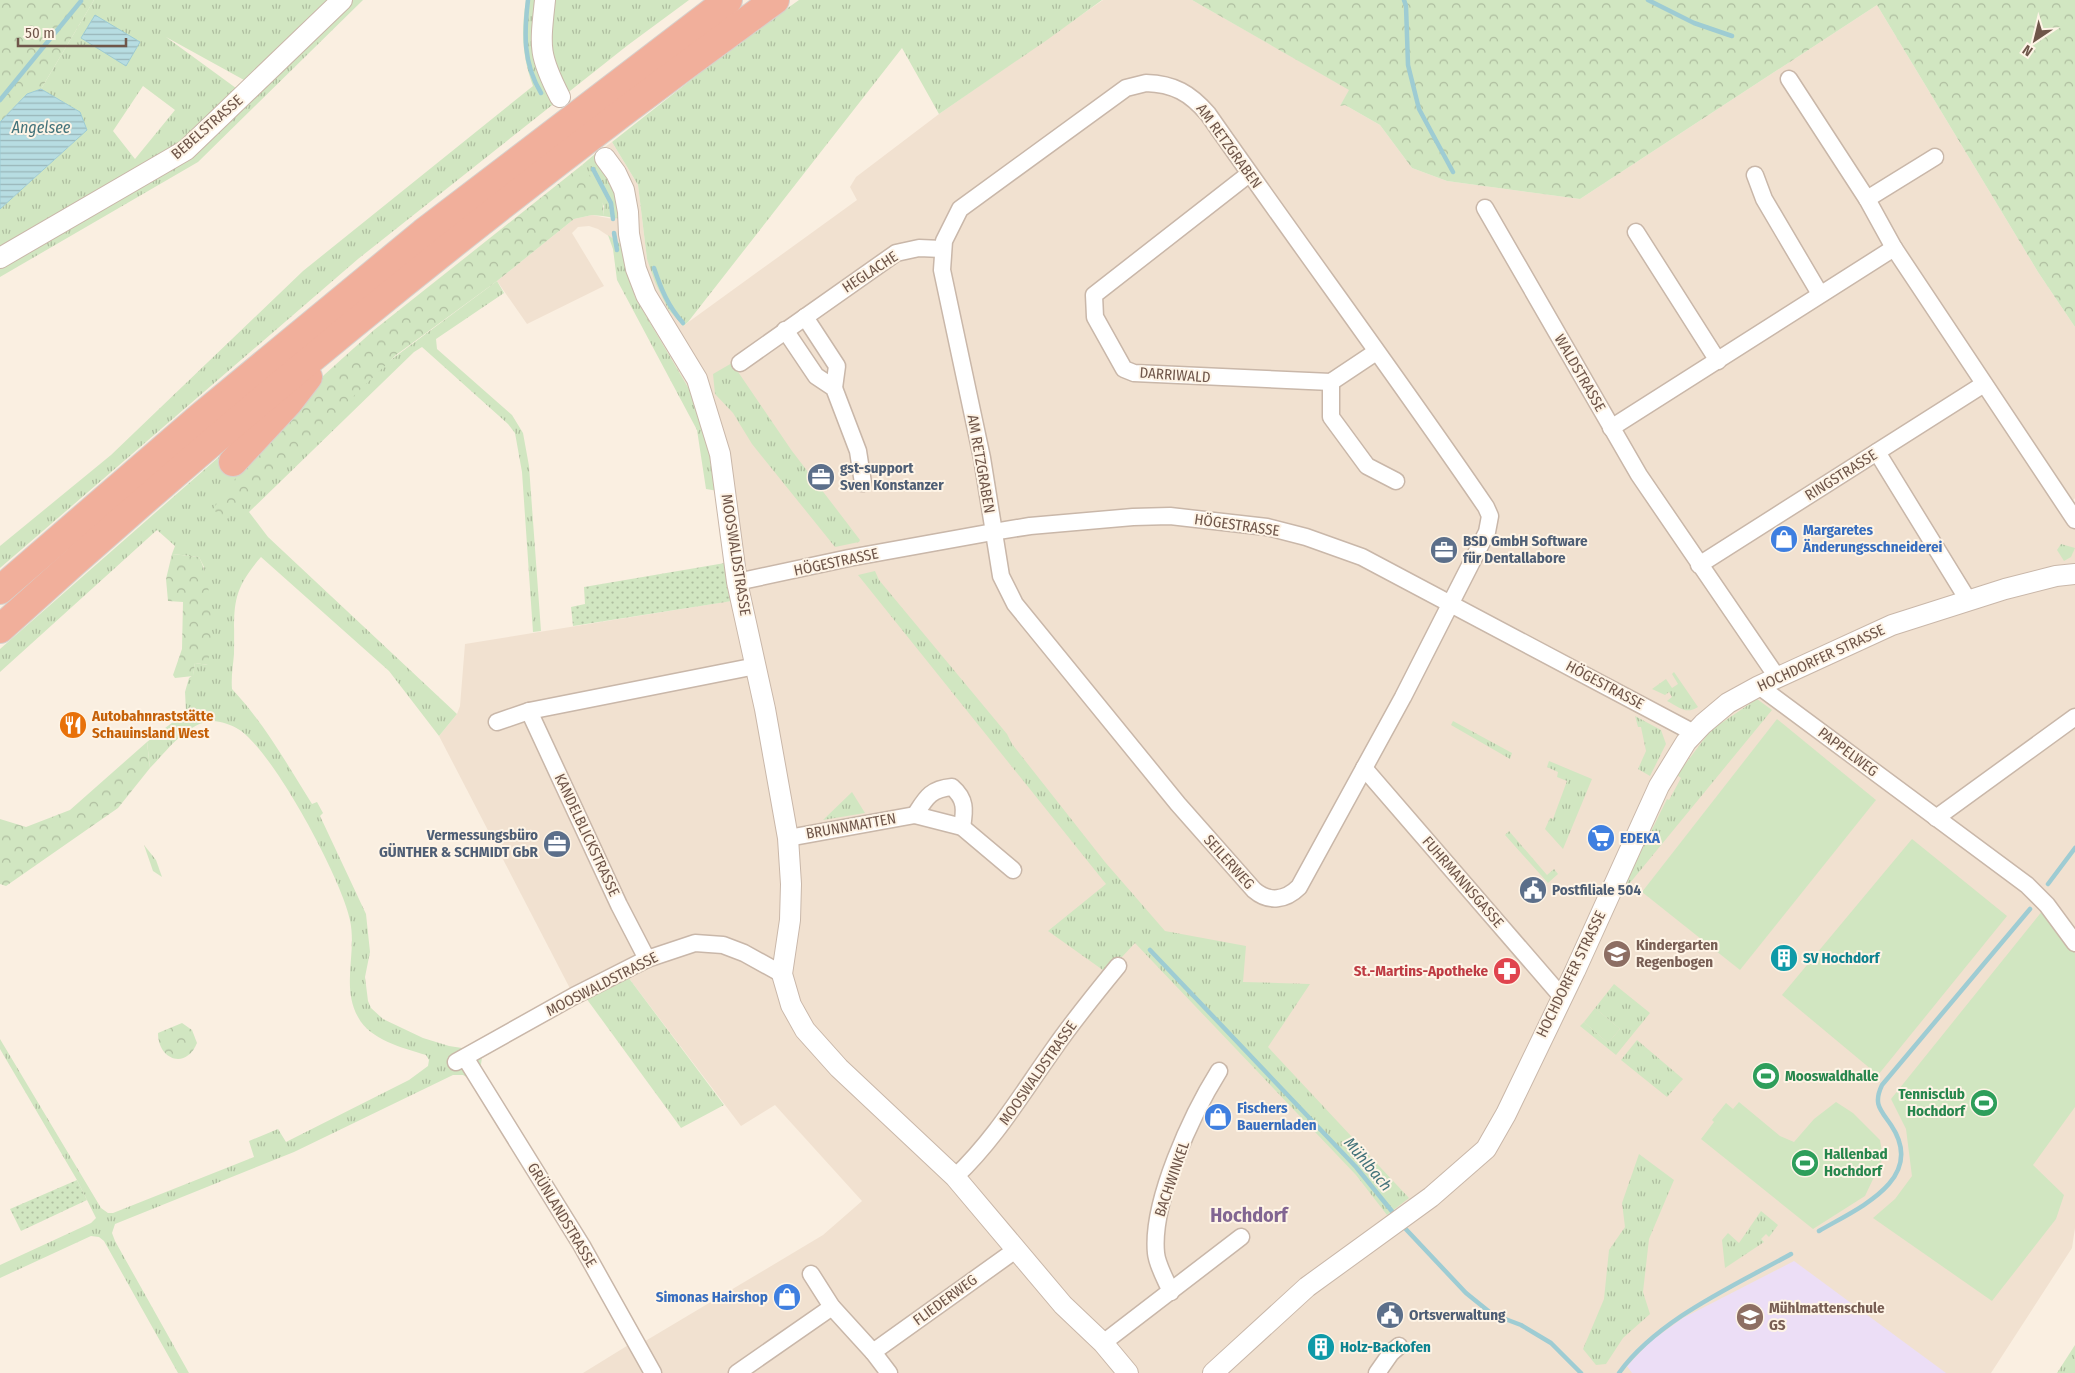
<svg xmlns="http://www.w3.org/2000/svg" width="2075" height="1373" font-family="'Fira Sans Condensed',sans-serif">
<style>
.residential{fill:#f1e1d0}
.education{fill:#ecdef6}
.grass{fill:url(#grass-tufts);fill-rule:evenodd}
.forest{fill:url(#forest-crowns)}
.garden{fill:url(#garden-dots)}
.pitch{fill:#d1e6c1}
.water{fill:url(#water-rules);stroke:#9eccd3}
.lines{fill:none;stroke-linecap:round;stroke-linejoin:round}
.stream{stroke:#9eccd3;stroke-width:4.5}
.minor-casing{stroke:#c9b7a9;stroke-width:19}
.tertiary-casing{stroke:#c9b7a9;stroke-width:22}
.motorway-casing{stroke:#d7d0cc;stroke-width:30}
.minor{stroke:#fff;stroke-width:16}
.tertiary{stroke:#fff;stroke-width:20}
.motorway{stroke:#f1af9b;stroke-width:28}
.labels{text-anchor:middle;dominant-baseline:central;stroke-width:4;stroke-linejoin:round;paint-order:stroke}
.street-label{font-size:15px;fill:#6f564a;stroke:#fef4e6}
.service-label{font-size:15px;font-weight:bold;fill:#4e5e75;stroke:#fef4e6;text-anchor:start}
.shop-label{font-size:15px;font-weight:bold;fill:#366cbe;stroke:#fef4e6;text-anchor:start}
.food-label{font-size:15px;font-weight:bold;fill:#c56008;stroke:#fef4e6;text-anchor:start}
.education-label{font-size:15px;font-weight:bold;fill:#785e54;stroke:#fef4e6;text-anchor:start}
.culture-label{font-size:15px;font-weight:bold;fill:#0d838f;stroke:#fef4e6;text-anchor:start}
.health-label{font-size:15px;font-weight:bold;fill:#be3a42;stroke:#fef4e6;text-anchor:end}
.leisure-label{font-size:15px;font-weight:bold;fill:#27864d;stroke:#fef4e6;text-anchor:start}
.water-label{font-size:16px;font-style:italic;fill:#43737b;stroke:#fef4e6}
.district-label{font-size:20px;font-weight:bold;fill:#826692;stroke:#fef4e6}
</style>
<defs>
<pattern id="grass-tufts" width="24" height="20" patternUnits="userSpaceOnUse" patternTransform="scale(1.25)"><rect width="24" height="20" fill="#d1e6c1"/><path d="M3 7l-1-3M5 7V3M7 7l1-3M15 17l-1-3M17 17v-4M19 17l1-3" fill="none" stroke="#aebd9f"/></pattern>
<pattern id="forest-crowns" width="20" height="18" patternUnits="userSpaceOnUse" patternTransform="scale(1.25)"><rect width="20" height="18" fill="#d1e6c1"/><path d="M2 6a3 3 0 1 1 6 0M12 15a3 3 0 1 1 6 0" fill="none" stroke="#aebd9f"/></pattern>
<pattern id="garden-dots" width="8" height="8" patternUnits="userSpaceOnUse" patternTransform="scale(1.25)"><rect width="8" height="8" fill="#d1e6c1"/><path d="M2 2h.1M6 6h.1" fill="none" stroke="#aebd9f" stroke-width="1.8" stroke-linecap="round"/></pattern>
<pattern id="water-rules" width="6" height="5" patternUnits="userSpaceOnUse" patternTransform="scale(1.25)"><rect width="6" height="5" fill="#b7dde2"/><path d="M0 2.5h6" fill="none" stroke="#99b6b9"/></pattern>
</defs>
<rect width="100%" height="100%" fill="#faefe1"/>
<polygon class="residential" points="1103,0 1192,0 1350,90 1340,106 1345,105 1380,125 1412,168 1447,181 1580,199 1877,5 2038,272 2075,327 2075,498 2072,502 2075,507 2075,1228 2072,1248 1991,1373 583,1373 630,1344 642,1343 823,1235 862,1201 775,1105 741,1126 628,977 577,1002 439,736 457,714 460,706 465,644 731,601 718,491 702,411 635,297 622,245 598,229 589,226 578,227 572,233 604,286 527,324 497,281 574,219 592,215 613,219 602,162 595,154 612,142 638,185 647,259 683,326 857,200 850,187 856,177 939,114"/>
<polygon class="education" points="1794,1261 1946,1373 1632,1373 1627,1366 1651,1341 1683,1318"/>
<g class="grass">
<path d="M94,0H327L244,80L166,37L240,91L332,0H363L198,162L0,277V209L74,142L80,112L41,89ZM143,86L175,110L135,159L113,131Z"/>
<path d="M526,0H689L628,45L358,259L0,568V546L111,455L303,271L533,86C522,56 521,32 526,0Z"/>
<polygon points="799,0 1102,0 1047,40 939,114 902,48 688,322 683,326 668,309 655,282 647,259 638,185 612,142 733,47"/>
<polygon points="595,154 602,162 622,211 621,219 603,216 604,206 582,165"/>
<polygon points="608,235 622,245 635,297 702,411 718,491 706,489 697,430 617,280 613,249"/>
<path d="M497,281L504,293L436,339L437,349L512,415L523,433L529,466L541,631L533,632L522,472L515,433L508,424L422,347L414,352L249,512L268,537L457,714L439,736L389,671L261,557C229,594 235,608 234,654C233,666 231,677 232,689C264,723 287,764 312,804L317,802L323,813L320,816L366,914L370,952L365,977L368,1001L371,1008L383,1019L423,1038L449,1046L462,1048L474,1046L570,989L577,1002L482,1058L480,1070L608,1301L470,1079L463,1075H453L294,1152L115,1224L112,1233L115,1241L189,1373H178L104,1241L99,1237L91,1236L0,1278V1265L91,1223L96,1218L77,1180L0,1049V1039L101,1208L108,1213H113L254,1157L249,1141L278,1129L286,1142L409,1080L428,1066L429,1060L426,1055C403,1048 370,1040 358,1017C341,986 357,954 350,920C342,880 273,750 238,729C232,725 220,721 213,721C187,722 167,751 150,768L147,742C160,731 173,723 186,711L185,692L189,678L193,675L195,663L208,665L204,567L199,557L172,554L175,546L157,530L0,672V649L220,456L240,472Z"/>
<polygon points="732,363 792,451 860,540 859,542 835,547 752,444 733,413 715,394 713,374"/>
<polygon points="2061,544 2075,548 2071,557 2064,561 2057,550"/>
<polygon points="875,571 879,580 1007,734 1012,744 1105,862 1165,931 1246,946 1243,982 1310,984 1268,1047 1409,1198 1387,1215 1356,1175 1135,943 1107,973 1048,931 1106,884 858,575"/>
<path d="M1674,672L1698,707C1686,715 1679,707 1667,701L1672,697L1669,692L1665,695L1652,689L1666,679L1672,688L1678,684L1672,674Z"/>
<polygon points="1757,699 1772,710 1625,889 1629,876 1667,799 1669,800 1681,778 1677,775 1711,730"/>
<polygon points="1635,716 1661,730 1666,744 1650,776 1638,769 1646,751 1641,727 1638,727"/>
<polygon points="1453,721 1512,753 1510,759 1451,725"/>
<polygon points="1549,761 1592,779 1563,849 1545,829 1550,818 1553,819 1567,781 1557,777 1558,772 1547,767"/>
<polygon points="852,792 865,813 823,820"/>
<polygon points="1509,831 1547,875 1554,869 1558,874 1548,883 1505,835"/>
<polygon points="144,845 156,860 162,877 153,871"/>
<polygon points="628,977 724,1105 681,1128 586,998"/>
<polygon points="1614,984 1650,1013 1616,1055 1580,1026 1584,1022 1608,1043 1620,1029 1595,1008"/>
<polygon points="1637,1040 1683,1079 1667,1097 1621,1060"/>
<polygon points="1639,1154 1674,1180 1649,1239 1643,1292 1650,1314 1623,1338 1606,1364 1596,1365 1583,1349 1604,1299 1609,1250 1625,1227 1622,1203"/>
<polygon points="1761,1211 1778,1225 1769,1237 1766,1234 1761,1239 1764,1242 1725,1268 1722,1240 1728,1233 1739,1243"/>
<polygon points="2075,1345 2075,1373 2057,1373"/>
</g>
<g class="forest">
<polygon points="0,0 94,0 41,89 27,94 0,122"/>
<polygon points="1192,0 2075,0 2075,327 2038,272 1877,5 1580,199 1447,181 1412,168 1380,125 1345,105 1340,106 1349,90"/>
<path d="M582,165C595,182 605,194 603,216L592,215L574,219L497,281L396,355L225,521L213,509L240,472L324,375L374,330Z"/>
<path d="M172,554L199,557C213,583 213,636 208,665L195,663L193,676L175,678L173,675L182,649L183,602L168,601L166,579Z"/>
<polygon points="147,742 150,768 118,808 6,886 0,884 0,819 26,827 70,810"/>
<path d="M182,1023L192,1030L197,1043C186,1070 158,1060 158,1033Z"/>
</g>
<g class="garden">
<polygon points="725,563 732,601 573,626 571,607 585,604 584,587"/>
<polygon points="77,1180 87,1200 21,1231 10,1209"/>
</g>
<g class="pitch">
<polygon points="1777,719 1876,800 1740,970 1642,892"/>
<polygon points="1912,839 2007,916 1878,1075 1782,995"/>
<polygon points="2047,905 2075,953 2075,1107 2033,1165 2064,1195 2056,1219 1992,1301 1873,1218 1895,1199 1912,1176 1906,1129 1891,1099"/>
<polygon points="1595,1008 1620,1029 1608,1043 1584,1022"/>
<polygon points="1739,1102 1780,1136 1794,1142 1814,1119 1836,1102 1853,1113 1880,1140 1883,1158 1865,1196 1813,1229 1701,1139 1714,1122 1712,1120 1726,1103 1733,1109"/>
</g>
<g class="water">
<polygon points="95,15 140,42 126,66 81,38"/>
<polygon points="41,89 80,112 87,130 0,209 0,122 27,94"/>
</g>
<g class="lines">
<g class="stream">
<path d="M528,0C524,34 523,63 541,93"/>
<polyline points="1404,0 1406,6 1408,65 1419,109 1453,172"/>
<polyline points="1648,0 1694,23 1732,36"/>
<polyline points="0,100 81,1"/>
<polyline points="593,169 611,203 613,219"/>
<polyline points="614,233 617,250"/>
<path d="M654,268C661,289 668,306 683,323"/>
<polyline points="2048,884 2075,848"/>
<polyline points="1150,950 1356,1167 1395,1215"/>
<polyline points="1401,1224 1466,1293 1492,1314 1521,1325 1551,1343 1581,1373"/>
<path d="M1819,1231C1856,1209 1928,1180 1891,1125C1880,1109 1873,1104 1882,1085L2030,909"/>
<path d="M1619,1373C1658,1319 1734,1286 1791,1254"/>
</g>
<defs>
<g id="minor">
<polyline points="1789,79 1867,199 1894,248 2075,520"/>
<path d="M1146,83C1174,84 1190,93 1208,114C1300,246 1396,375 1486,507L1490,516L1487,532L1403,697L1299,887C1286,900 1269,903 1254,890L1178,804L1015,604L1001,576L982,458L942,270L944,241L960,209L1126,88Z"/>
<polyline points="1249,174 1094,295 1095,317 1124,369 1134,373 1331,382 1376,352"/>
<polyline points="1755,175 1764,199 1820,294"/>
<polyline points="1867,199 1935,157"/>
<polyline points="1485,208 1639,475 1777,677"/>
<polyline points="1636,232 1718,361"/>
<polyline points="805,317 837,366 834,388"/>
<polyline points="785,330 816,376 834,388 858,451 863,483"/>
<polyline points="740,363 896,253 919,248 942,249"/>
<polyline points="1331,382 1331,417 1367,466 1396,481"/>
<polyline points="1611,428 1894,248"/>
<polyline points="1877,452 1968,600"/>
<polyline points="1699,565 1984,384"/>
<polyline points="737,582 849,558 993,532 1030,526 1133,517 1170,516 1267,527 1306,537 1362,557 1694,733"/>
<polyline points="1759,686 2027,885 2047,905 2075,943"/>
<polyline points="529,711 619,905 647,959"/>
<polyline points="497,722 529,711 756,666"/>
<polyline points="1364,768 1562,997"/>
<path d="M915,815C926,798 930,789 952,787C966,799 965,810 962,827"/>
<polyline points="1936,818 2075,717"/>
<polyline points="788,838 915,815 962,827 1013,870"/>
<polyline points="466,1059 582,1246 653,1373"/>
<polyline points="456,1062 574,996 647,959 695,943 723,945 744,953 782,974"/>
<path d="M955,1177C995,1139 1021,1095 1053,1050C1073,1021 1095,994 1118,966"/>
<polyline points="811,1274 832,1307 873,1352 1017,1249"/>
<path d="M1171,1292C1166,1280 1157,1265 1156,1253C1151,1202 1192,1114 1219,1071"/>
<polyline points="1103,1343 1241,1237"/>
<polyline points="873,1352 889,1373"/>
<polyline points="737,1373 832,1307"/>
<polyline points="1377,1373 1391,1353 1399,1346"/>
</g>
<g id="tertiary">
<path d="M545,0C540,47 538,54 560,97"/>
<polyline points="605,158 616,173 624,190 628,212 629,234 636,269 646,295 697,379 720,454 737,582 765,709 788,838 791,884 790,920 782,974 791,1005 805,1030 839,1068 955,1177 1063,1305 1103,1343 1128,1373"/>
<polyline points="0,258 186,150 342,0"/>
<polyline points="1213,1373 1307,1287 1431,1197 1486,1149 1506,1114 1575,971 1659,786 1686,742 1703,724 1728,703 1759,686 1892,625 2005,589 2056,576 2075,574"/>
</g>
<g id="motorway">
<polyline points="233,462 288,403 308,377"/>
<polyline points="0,590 200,417 423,233 728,0"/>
<path d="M0,629C245,406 507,194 775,0"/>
</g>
</defs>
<use href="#minor" class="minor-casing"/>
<use href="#tertiary" class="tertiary-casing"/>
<use href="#motorway" class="motorway-casing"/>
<use href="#minor" class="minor"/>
<use href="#tertiary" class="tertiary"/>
<use href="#motorway" class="motorway"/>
</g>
<defs>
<symbol id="office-disc" viewBox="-11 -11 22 22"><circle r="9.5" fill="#5c6f8a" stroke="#fef4e6"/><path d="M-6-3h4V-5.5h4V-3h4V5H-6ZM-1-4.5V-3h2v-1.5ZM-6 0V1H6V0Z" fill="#fff"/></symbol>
<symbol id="shop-disc" viewBox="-11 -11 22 22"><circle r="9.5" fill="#3f7fe0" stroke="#fef4e6"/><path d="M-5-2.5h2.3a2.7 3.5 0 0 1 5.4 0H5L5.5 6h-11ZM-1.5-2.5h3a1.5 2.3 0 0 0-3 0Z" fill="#fff"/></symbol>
<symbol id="restaurant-disc" viewBox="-11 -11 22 22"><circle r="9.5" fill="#e8710a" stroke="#fef4e6"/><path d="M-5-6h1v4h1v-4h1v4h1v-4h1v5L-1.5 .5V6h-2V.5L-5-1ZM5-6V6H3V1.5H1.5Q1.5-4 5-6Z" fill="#fff"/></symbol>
<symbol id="supermarket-disc" viewBox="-11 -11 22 22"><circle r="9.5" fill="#3f7fe0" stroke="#fef4e6"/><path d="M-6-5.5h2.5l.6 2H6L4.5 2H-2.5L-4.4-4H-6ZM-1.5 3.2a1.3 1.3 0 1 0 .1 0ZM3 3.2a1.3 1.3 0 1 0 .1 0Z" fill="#fff"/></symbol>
<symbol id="civic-disc" viewBox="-11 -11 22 22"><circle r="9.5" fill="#5c6f8a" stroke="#fef4e6"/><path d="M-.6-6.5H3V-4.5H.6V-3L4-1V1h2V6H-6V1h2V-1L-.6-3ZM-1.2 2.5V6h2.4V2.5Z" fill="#fff"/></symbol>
<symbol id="school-disc" viewBox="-11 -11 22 22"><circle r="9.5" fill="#8d6e63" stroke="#fef4e6"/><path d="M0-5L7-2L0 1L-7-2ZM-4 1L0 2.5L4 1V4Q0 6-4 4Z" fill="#fff"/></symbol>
<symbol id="building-disc" viewBox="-11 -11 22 22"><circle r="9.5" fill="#0f9aa8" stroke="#fef4e6"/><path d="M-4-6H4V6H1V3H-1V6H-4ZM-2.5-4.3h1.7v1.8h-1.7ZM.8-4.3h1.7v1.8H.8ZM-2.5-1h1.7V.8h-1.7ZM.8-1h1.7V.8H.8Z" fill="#fff"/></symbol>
<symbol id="pharmacy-disc" viewBox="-11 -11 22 22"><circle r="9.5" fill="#e0444e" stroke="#fef4e6"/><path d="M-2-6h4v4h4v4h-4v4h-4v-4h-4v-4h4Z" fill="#fff"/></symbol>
<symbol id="stadium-disc" viewBox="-11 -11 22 22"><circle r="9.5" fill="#2e9e5b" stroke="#fef4e6"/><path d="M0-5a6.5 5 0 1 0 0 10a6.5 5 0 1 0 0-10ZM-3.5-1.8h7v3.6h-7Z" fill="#fff"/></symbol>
</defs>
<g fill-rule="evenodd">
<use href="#office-disc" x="805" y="461" width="32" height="32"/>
<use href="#shop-disc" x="1768" y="523" width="32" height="32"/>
<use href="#office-disc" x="1428" y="534" width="32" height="32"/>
<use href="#restaurant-disc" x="57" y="709" width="32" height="32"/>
<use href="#supermarket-disc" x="1585" y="822" width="32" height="32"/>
<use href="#office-disc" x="541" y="828" width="32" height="32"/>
<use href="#civic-disc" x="1517" y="874" width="32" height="32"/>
<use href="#school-disc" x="1601" y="938" width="32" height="32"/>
<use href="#building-disc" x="1768" y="942" width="32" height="32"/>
<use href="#pharmacy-disc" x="1491" y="955" width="32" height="32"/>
<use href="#stadium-disc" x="1750" y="1060" width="32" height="32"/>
<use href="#stadium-disc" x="1968" y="1087" width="32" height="32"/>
<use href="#shop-disc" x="1202" y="1101" width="32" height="32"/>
<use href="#stadium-disc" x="1789" y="1147" width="32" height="32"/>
<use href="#shop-disc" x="771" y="1281" width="32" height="32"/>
<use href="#civic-disc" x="1374" y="1299" width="32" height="32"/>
<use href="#school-disc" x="1734" y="1301" width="32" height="32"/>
<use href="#building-disc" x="1305" y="1331" width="32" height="32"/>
</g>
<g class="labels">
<g class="street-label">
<text transform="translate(207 127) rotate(-41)">BEBELSTRASSE</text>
<text transform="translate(1229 146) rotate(54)">AM RETZGRABEN</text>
<text transform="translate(870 272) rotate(-33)">HEGLACHE</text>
<text transform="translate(1580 373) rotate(60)">WALDSTRASSE</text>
<text transform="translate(1175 375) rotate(4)">DARRIWALD</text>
<text transform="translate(981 464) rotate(80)">AM RETZGRABEN</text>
<text transform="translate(1841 475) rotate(-32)">RINGSTRASSE</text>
<text transform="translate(1237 525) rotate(8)">HÖGESTRASSE</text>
<text transform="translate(736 555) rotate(81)">MOOSWALDSTRASSE</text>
<text transform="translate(836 562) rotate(-12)">HÖGESTRASSE</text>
<text transform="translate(1821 658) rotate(-25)">HOCHDORFER STRASSE</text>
<text transform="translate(1605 685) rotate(28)">HÖGESTRASSE</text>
<text transform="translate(1848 752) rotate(37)">PAPPELWEG</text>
<text transform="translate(851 826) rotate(-10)">BRUNNMATTEN</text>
<text transform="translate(587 835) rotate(65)">KANDELBLICKSTRASSE</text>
<text transform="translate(1229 862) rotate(48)">SEILERWEG</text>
<text transform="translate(1463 882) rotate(49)">FUHRMANNSGASSE</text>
<text transform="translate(1571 974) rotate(-64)">HOCHDORFER STRASSE</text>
<text transform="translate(602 984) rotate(-27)">MOOSWALDSTRASSE</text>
<text transform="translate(1038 1073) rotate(-55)">MOOSWALDSTRASSE</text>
<text transform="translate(1172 1179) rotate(-71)">BACHWINKEL</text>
<text transform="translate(562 1215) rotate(59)">GRÜNLANDSTRASSE</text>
<text transform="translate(945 1300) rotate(-36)">FLIEDERWEG</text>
</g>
<g class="service-label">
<text x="840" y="468">gst-support<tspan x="840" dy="17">Sven Konstanzer</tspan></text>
<text x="1463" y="541">BSD GmbH Software<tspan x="1463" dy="17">für Dentallabore</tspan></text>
<text x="538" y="835" text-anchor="end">Vermessungsbüro<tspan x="538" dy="17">GÜNTHER &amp; SCHMIDT GbR</tspan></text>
<text x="1552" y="890">Postfiliale 504</text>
<text x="1409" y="1315">Ortsverwaltung</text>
</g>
<g class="shop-label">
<text x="1803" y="530">Margaretes<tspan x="1803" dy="17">Änderungsschneiderei</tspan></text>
<text x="1620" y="838">EDEKA</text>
<text x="1237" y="1108">Fischers<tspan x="1237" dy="17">Bauernladen</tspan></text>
<text x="768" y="1297" text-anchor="end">Simonas Hairshop</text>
</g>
<g class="food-label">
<text x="92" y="716">Autobahnraststätte<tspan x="92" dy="17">Schauinsland West</tspan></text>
</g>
<g class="education-label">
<text x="1636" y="945">Kindergarten<tspan x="1636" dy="17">Regenbogen</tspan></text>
<text x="1769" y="1308">Mühlmattenschule<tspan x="1769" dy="17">GS</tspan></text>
</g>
<g class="culture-label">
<text x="1803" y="958">SV Hochdorf</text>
<text x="1340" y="1347">Holz-Backofen</text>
</g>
<g class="health-label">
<text x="1488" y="971">St.-Martins-Apotheke</text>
</g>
<g class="leisure-label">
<text x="1785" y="1076">Mooswaldhalle</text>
<text x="1965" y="1094" text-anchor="end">Tennisclub<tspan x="1965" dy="17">Hochdorf</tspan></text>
<text x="1824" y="1154">Hallenbad<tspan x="1824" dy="17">Hochdorf</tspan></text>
</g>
<g class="water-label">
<text x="41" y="127">Angelsee</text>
<text transform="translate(1368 1164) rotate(50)">Mühlbach</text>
</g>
<g class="district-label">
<text x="1249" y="1215">Hochdorf</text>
</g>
</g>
<g transform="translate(2035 40) rotate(215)" stroke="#fef4e6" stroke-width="4" paint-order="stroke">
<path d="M0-4L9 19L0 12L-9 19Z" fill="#6f564a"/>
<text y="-8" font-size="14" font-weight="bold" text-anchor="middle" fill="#6f564a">N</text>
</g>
<path d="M18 38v8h108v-8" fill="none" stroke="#6f564a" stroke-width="2.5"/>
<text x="25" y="38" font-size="15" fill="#6f564a" stroke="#fef4e6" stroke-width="4" paint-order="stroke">50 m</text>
</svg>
